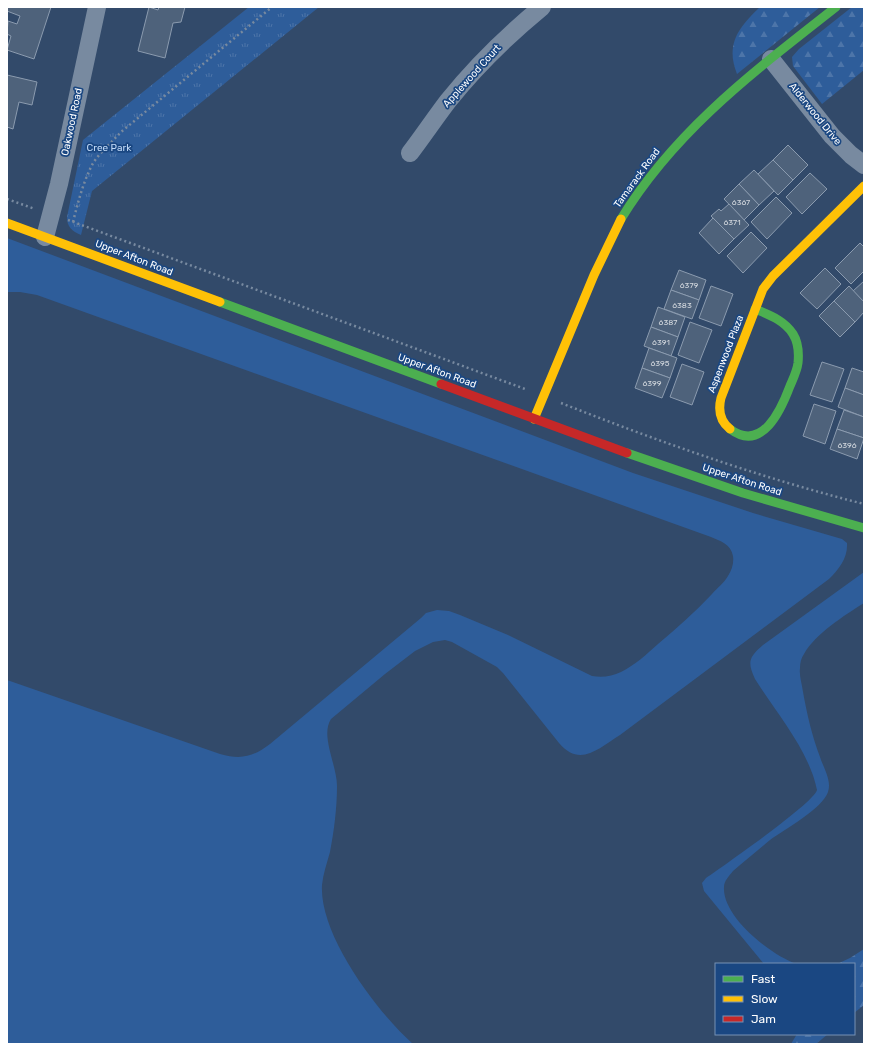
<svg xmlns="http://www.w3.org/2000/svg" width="871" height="1051" font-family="Rubik,sans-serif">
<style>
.grass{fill:#2e5d9a}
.forest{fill:url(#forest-firs)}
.park{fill:url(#park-tufts)}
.building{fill:#4e627b;stroke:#8b9baf}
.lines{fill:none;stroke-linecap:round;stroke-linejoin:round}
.path{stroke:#788aa0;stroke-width:2.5;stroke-dasharray:2 3;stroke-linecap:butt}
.street{stroke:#788aa0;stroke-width:18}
.fast{stroke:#4caf50;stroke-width:9}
.slow{stroke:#ffc107;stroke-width:9}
.jam{stroke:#c62828;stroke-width:9}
.labels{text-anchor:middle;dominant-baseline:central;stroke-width:3.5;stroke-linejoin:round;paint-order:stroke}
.number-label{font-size:8px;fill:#d3d8de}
.street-label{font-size:10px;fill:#fff;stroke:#1a4782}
.park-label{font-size:10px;fill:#c3dbf8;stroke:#1a4782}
</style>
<defs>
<pattern id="forest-firs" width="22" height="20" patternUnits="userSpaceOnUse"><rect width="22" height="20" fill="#2e5d9a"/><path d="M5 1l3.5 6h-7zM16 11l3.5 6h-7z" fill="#4d75a9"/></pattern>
<pattern id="park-tufts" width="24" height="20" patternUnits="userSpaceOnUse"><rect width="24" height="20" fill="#2e5d9a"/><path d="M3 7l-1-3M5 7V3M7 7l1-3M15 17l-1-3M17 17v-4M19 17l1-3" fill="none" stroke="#4d75a9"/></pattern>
</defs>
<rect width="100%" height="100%" fill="#324a6a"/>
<g class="grass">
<path d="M7,238L633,473L753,513L842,539L847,543C848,558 839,569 829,579L620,735C599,748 580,768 559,743L503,673L497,667L452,642L445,640L433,642L415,651L385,674L331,719C320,736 337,765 337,786C337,808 334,831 330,852C327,863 323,874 322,885C319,935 377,1012 413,1044H7V680L220,754C241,760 253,757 270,744L421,618L426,613L437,610L449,611L460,615L508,635L592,676C603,678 612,676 621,672C635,665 647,654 658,644C677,628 695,612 712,594C717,588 724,583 728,576C732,570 734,563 733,556C731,544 720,541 711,537L37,295L20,292H7Z"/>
<path d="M864,572V603C845,615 815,634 804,654C801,658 800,663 800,668C799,676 802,684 803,692C807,714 812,736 820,757C823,767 832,780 828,792C822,809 785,829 770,840C758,850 745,861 733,871C729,876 724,881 724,887C722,917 772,956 797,964H764L704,891L702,883L706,878C723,866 814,803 817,790C809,750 776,713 755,679C747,662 749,657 763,645Z"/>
</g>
<g class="forest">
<path d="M760,7H820L737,74C725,44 739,27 760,7Z"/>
<polygon points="852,7 864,7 864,70 822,104 793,66 792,57 799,49"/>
<polygon points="864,949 864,1005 854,1013 854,964 837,964 850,958"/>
<polygon points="797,1034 828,1034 816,1044 791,1044"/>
</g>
<path class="park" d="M249,7H319L92,191L81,235C72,231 67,227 67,217L83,140Z"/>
<g class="building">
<polygon points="7,7 51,7 34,59 7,50 11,36 7,34 8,21 17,24 20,16 7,11"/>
<polygon points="149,7 158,10 159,7 185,7 181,22 173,23 165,58 138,51"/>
<polygon points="7,75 37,82 32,105 19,102 13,129 7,127"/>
<polygon points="788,145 808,165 793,180 773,160"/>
<polygon points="773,160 793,180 778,195 758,174"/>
<polygon points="754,170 774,191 759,205 739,184"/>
<polygon points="810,173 827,189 802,214 786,197"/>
<polygon points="739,184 759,205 744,220 724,199"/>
<polygon points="776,197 792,213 767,239 751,222"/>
<polygon points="729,204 749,225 734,239 711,216 719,209 721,211"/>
<polygon points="713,218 734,239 719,254 699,233"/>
<polygon points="751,232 767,248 743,273 727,256"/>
<polygon points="860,243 864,247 864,271 851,284 835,268"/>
<polygon points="825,268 841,284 817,309 800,293"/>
<polygon points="679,270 706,280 699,300 671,290"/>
<polygon points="864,281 864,302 853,291"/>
<polygon points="711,286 733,294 721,326 699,318"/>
<polygon points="849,286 864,302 864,312 855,322 834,301"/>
<polygon points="671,290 699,300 692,319 664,309"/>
<polygon points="834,301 855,322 840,337 819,316"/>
<polygon points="658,307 685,317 678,337 651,327"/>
<polygon points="690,322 712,330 699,363 678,355"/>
<polygon points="651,327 678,337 671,356 644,346"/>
<polygon points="649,348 677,358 670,378 642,368"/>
<polygon points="822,362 844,369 832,402 810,395"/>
<polygon points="682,364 704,372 692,405 670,397"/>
<polygon points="642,368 670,378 662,398 635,388"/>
<polygon points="852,368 864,372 864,395 845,388"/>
<polygon points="845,388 864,395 864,417 838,407"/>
<polygon points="814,404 836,411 825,444 803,436"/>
<polygon points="844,410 864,417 864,438 837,429"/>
<polygon points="837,429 864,438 857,459 830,449"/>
</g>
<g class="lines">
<g class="path">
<polyline points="7,199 35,209"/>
<polyline points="68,220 525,389"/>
<path d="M73,222C78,202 83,183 92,165C99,153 111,143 121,132L272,7"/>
<path d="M561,403C660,442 761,478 864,504"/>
</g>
<g class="street">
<polyline points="771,59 832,136 851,155 864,165"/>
<path d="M410,153C423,136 435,118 448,101C476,66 508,35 542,7"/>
<polyline points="45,237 59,184 97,7"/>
</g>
<g class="fast">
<path d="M621,219C675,130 756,70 836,7"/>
<polyline points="220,302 441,384"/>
<path d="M730,429C762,453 781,410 790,386C793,379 797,371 798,363C799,353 798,342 793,334C784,320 769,315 755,309"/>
<polyline points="627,453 743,493 864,528"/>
</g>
<g class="slow">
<polyline points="7,223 220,302"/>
<polyline points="534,419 594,275 621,219"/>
<path d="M730,429C720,421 718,410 721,398L763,289L773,276L864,186"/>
</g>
<polyline class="jam" points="441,384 627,453"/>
</g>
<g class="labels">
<g class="number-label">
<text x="741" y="202">6367</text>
<text x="732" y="222">6371</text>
<text x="689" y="285">6379</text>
<text x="682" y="305">6383</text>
<text x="668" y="322">6387</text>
<text x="661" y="342">6391</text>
<text x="660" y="363">6395</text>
<text x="652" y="383">6399</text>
<text x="847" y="445">6396</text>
</g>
<g class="street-label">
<text transform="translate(472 76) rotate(-48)">Applewood Court</text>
<text transform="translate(815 114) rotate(51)">Alderwood Drive</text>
<text transform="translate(72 122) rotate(-78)">Oakwood Road</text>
<text transform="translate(637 178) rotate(-54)">Tamarack Road</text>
<text transform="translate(134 258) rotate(21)">Upper Afton Road</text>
<text transform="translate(726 354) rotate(-69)">Aspenwood Plaza</text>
<text transform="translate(437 371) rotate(20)">Upper Afton Road</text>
<text transform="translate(742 480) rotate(18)">Upper Afton Road</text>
</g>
<g class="park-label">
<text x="109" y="148">Cree Park</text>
</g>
</g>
<rect width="871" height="1051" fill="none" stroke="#ffffff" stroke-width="16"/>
<rect x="715" y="963" width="140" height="72" fill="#1a4782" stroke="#7691b4"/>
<rect x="723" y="976" width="20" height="6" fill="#4caf50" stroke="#7691b4"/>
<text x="751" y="983" font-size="12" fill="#ffffff">Fast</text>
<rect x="723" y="996" width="20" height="6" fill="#ffc107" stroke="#7691b4"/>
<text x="751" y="1003" font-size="12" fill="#ffffff">Slow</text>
<rect x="723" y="1016" width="20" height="6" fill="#c62828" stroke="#7691b4"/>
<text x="751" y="1023" font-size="12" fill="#ffffff">Jam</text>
</svg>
